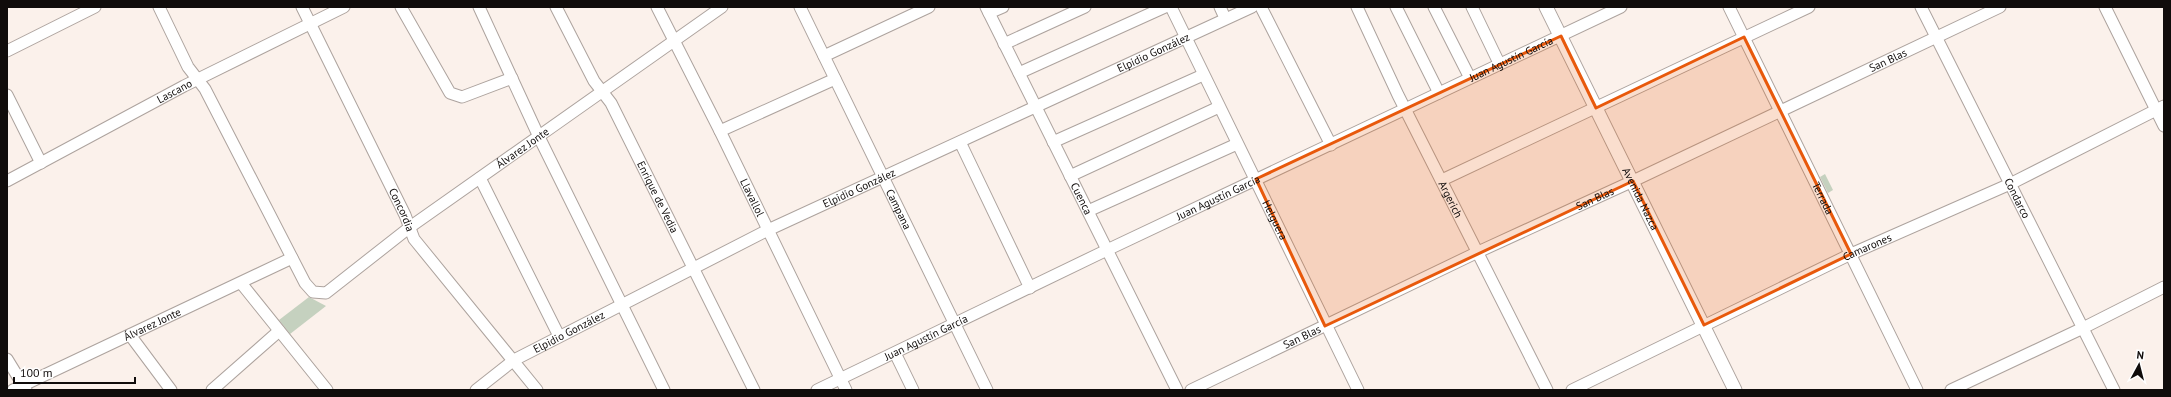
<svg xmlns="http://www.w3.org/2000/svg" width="2171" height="397" font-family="'PT Sans',sans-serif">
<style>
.green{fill:#c5d1bf}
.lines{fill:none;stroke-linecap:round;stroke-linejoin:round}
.minor-casing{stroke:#ada39e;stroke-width:13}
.major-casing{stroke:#ada39e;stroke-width:15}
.minor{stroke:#fff;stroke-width:11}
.major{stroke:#fff;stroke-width:13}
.marked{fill:#e8590c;fill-opacity:0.2;stroke:#e8590c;stroke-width:3;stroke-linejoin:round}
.labels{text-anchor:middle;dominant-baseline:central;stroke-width:3;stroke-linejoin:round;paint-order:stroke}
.street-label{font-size:11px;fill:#100c0b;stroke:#fff}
</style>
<rect width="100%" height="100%" fill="#fbf1eb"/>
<g class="green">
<polygon points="1825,174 1833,190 1828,193 1820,177"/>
<polygon points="309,297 326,306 290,334 279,320"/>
</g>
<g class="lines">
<defs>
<g id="minor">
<path id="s1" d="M159,7L188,67L205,89L305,283L313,292L326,293L410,227L722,7"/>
<path id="s2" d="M302,7L405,215L414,239L537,390"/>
<polyline points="401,7 450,93 462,97 512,78"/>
<polyline points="479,7 539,137 664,390"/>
<path id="s3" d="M556,7L594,81L611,103L754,390"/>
<path id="s4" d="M657,7L720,131L846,390"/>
<path id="s5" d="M800,7L987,390"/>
<path id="s6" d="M986,7L1177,390"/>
<path id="s7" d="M1171,7L1358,390"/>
<polyline points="1220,7 1225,18"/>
<polyline points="1261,7 1331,145"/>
<path id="s8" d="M1357,7L1398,95L1547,390"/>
<polyline points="1396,7 1439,93"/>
<polyline points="1434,7 1470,78"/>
<polyline points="1472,7 1499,63"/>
<path id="s9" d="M1729,7L1917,390"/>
<path id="s10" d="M1921,7L2114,390"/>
<polyline points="2105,7 2164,126"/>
<polyline points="989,13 1003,7"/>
<polyline points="1004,44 1085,7"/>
<polyline points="7,51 95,7"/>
<polyline points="824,56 929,7"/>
<polyline points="1019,73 1165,7"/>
<polyline points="7,95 41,163"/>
<polyline points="720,131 835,79"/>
<polyline points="960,142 1030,288"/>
<polyline points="1053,142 1203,75"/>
<polyline points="1070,176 1219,107"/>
<polyline points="480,178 559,336"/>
<polyline points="1442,180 1809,7"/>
<path id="s11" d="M7,181L184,86L344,7"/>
<polyline points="1088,211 1237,144"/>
<polyline points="241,283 327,390"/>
<polyline points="130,335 171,390"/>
<polyline points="895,353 913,390"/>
<polyline points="7,359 26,390"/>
<path id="s12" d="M13,390L292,258"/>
<polyline points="212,390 279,331"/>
<path id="s13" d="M476,390L514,360L768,230L1252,7"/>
<path id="s14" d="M817,390L1107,250L1621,7"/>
<path id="s15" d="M1191,390L1478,252L1633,181L2000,7"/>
<path id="s16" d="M1572,390L1851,254L2010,184L2164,106"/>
<polyline points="1951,390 2083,328 2164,287"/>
</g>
<g id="major">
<path id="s17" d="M1546,7L1735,390"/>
</g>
</defs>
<use href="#minor" class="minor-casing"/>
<use href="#major" class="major-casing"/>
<use href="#minor" class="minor"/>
<use href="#major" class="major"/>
</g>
<path class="marked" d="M1561,36L1596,108L1744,37L1851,254L1704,325L1633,181L1325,326L1256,179Z"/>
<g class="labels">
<g class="street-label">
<text stroke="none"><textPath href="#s13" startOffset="758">Elpidio González</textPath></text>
<text stroke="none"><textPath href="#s14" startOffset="769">Juan Agustín García</textPath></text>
<text stroke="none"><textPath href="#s15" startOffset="771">San Blas</textPath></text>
<text stroke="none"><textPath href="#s11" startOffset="190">Lascano</textPath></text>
<text stroke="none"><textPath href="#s1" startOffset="582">Álvarez Jonte</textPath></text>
<text stroke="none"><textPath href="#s13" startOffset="434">Elpidio González</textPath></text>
<text stroke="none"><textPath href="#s3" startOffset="216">Enrique de Vedia</textPath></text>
<text stroke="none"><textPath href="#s14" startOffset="445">Juan Agustín García</textPath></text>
<text stroke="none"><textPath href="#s4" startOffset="213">Llavallol</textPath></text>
<text stroke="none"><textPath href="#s6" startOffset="214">Cuenca</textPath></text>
<text stroke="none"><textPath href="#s15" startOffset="447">San Blas</textPath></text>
<text stroke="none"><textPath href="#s17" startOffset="214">Avenida Nazca</textPath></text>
<text stroke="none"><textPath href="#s9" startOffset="213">Terrada</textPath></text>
<text stroke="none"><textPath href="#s10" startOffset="214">Condarco</textPath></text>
<text stroke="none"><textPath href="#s8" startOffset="214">Argerich</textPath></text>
<text stroke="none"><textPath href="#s5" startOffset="225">Campana</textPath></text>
<text stroke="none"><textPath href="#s2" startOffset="226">Concordia</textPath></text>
<text stroke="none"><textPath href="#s7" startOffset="237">Helguera</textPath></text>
<text stroke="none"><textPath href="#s16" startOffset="328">Camarones</textPath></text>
<text stroke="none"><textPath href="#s12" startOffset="154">Álvarez Jonte</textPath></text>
<text stroke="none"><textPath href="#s13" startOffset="110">Elpidio González</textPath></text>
<text stroke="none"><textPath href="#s14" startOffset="121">Juan Agustín García</textPath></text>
<text stroke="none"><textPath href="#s15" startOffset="123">San Blas</textPath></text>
</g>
</g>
<rect width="2171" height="397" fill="none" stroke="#100c0b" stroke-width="16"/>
<g transform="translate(2139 365) rotate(7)" stroke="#ffffff" stroke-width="3" paint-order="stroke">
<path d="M0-3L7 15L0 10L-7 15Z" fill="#100c0b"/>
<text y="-6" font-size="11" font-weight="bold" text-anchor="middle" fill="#100c0b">N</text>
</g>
<path d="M14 377v6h121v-6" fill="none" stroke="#100c0b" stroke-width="2"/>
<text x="20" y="377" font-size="12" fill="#100c0b" stroke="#ffffff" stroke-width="3" paint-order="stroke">100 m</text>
</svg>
